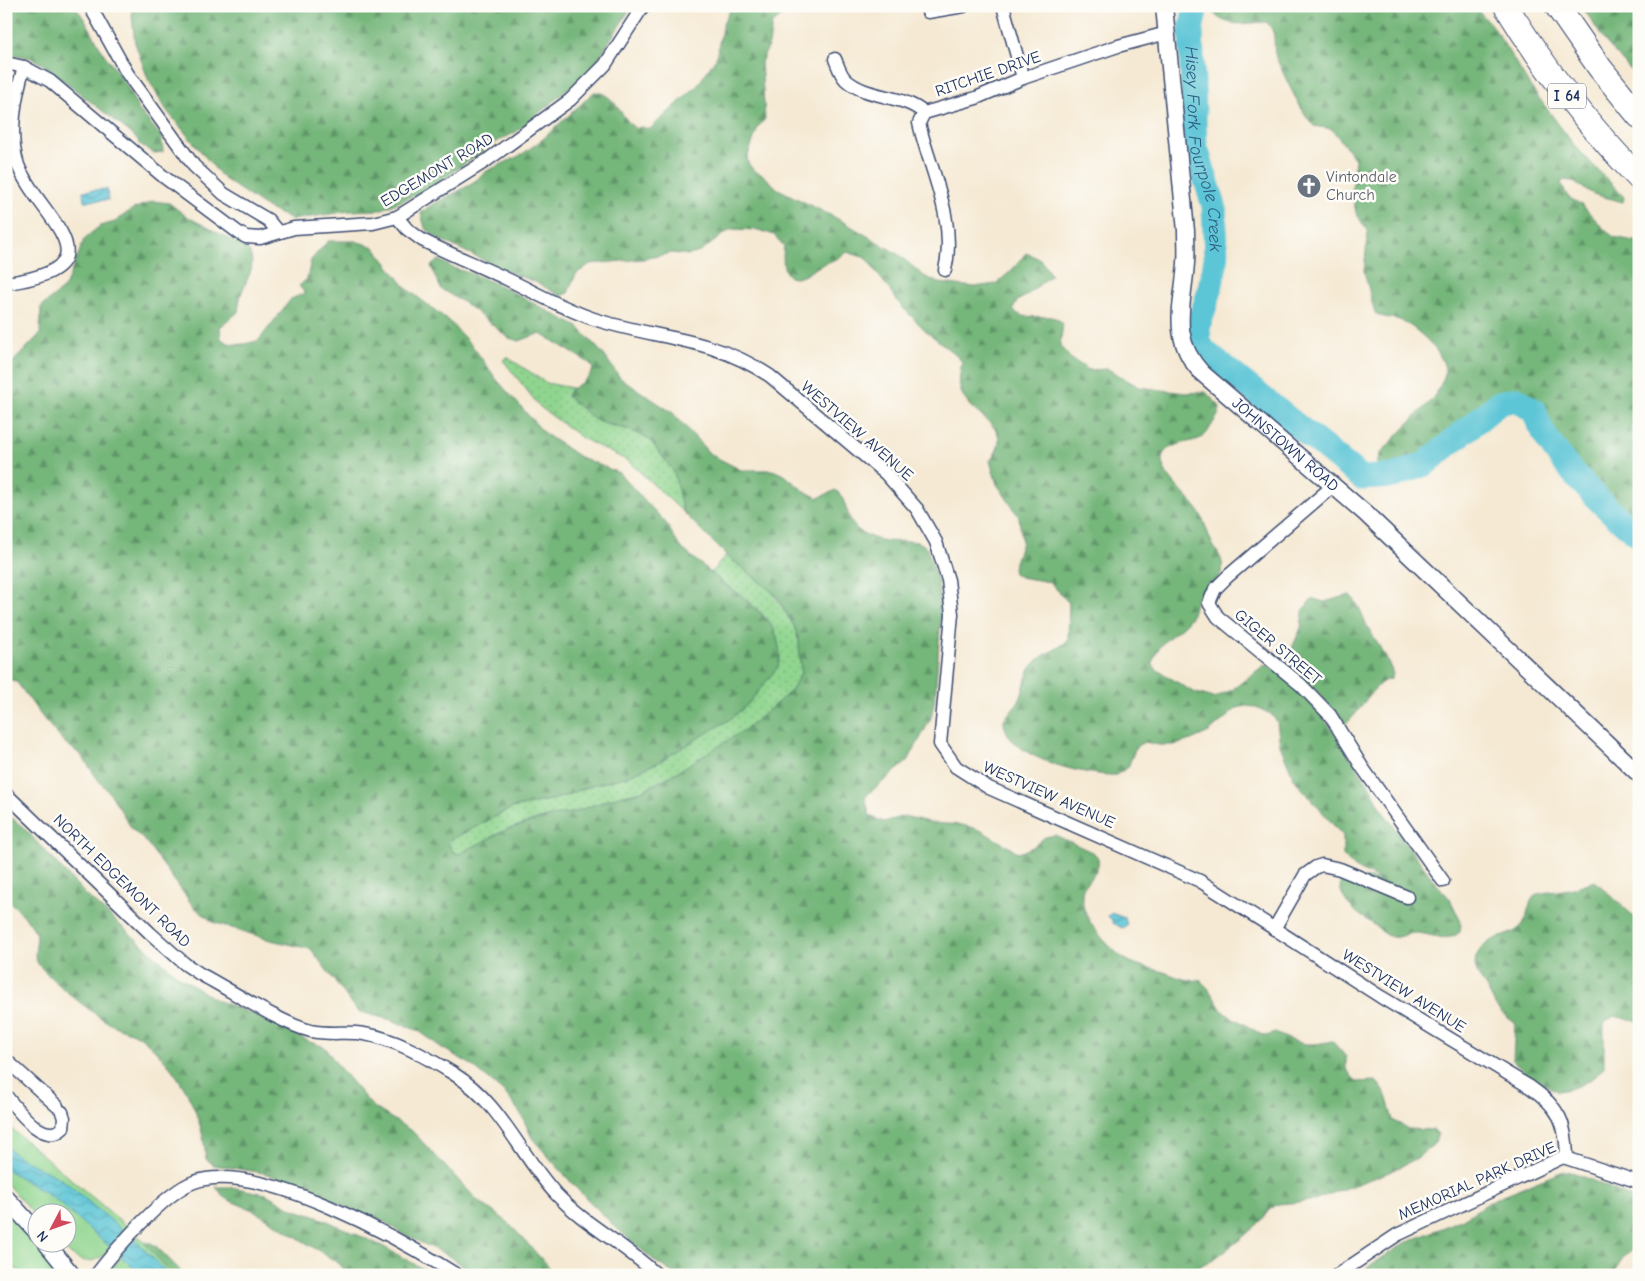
<svg xmlns="http://www.w3.org/2000/svg" width="1645" height="1281" font-family="'Comic Neue',sans-serif">
<style>
.grass{fill:url(#grass-dots);stroke:#568276}
.forest{fill:url(#forest-firs);stroke:#48726c}
.park{fill:#90d58f;stroke:#568276}
.water{fill:url(#water-waves);stroke:#3b7a9a}
.lines{fill:none;stroke-linecap:round;stroke-linejoin:round}
.river{stroke:#5bc5d6;stroke-width:25}
.minor-casing{stroke:#3c4b70;stroke-width:15}
.tertiary-casing{stroke:#3c4b70;stroke-width:19}
.motorway-casing{stroke:#3c4b70;stroke-width:26}
.minor{stroke:#fff;stroke-width:12}
.tertiary{stroke:#fff;stroke-width:16}
.motorway{stroke:#fff;stroke-width:24}
.labels{text-anchor:middle;dominant-baseline:central;stroke-width:5;stroke-linejoin:round;paint-order:stroke}
.shield{fill:#fdfcf7;stroke:#5f6c8c;stroke-width:1}
.shield-label{font-size:15px;font-weight:bold;fill:#1b2f5e}
.street-label{font-size:16px;fill:#1b2f5e;stroke:#fdfcf7}
.worship-label{font-size:16px;fill:#5b616d;stroke:#fdfcf7;text-anchor:start}
.water-label{font-size:18px;font-style:italic;fill:#2e5c82;stroke:#fdfcf7}
</style>
<defs>
<pattern id="grass-dots" width="8" height="8" patternUnits="userSpaceOnUse" patternTransform="scale(1.25)"><rect width="8" height="8" fill="#90d58f"/><path d="M2 2h.1M6 6h.1" fill="none" stroke="#7cb77e" stroke-width="1.8" stroke-linecap="round"/></pattern>
<pattern id="forest-firs" width="22" height="20" patternUnits="userSpaceOnUse" patternTransform="scale(1.25)"><rect width="22" height="20" fill="#74b67a"/><path d="M5 1l3.5 6h-7zM16 11l3.5 6h-7z" fill="#5e9467"/></pattern>
<pattern id="water-waves" width="16" height="10" patternUnits="userSpaceOnUse" patternTransform="scale(1.25)"><rect width="16" height="10" fill="#5bc5d6"/><path d="M0 5q4-4 8 0t8 0" fill="none" stroke="#4aa0b1"/></pattern>
</defs>
<rect width="100%" height="100%" fill="#fdfcf7"/>
<filter id="ink" filterUnits="userSpaceOnUse"><feTurbulence type="fractalNoise" baseFrequency=".02" numOctaves="2"/><feDisplacementMap in="SourceGraphic" scale="10" xChannelSelector="R" yChannelSelector="G"/><feConvolveMatrix kernelMatrix="1 2 1 2 8 2 1 2 1" color-interpolation-filters="sRGB"/></filter>
<filter id="wash" filterUnits="userSpaceOnUse"><feTurbulence type="fractalNoise" baseFrequency=".0096" numOctaves="4" result="noise"/><feDisplacementMap in="SourceGraphic" scale="20" xChannelSelector="R" yChannelSelector="G"/><feGaussianBlur stdDeviation="1.12" result="paint"/><feColorMatrix in="noise" values="0 0 0 0 0 0 0 0 0 0 0 0 0 0 0 0 0 1.4 0 .05"/><feComposite in="paint" operator="in"/></filter>
<g filter="url(#wash)">
<rect width="100%" height="100%" fill="#f5e9d3"/>
<g class="grass">
<polygon points="507,357 547,383 572,388 569,391 605,424 630,430 650,440 674,472 683,512 628,461 582,438 540,407 503,360"/>
<path d="M726,555L772,591L794,626L799,640L801,673L791,691L749,727L692,764L642,791L619,796L572,813L551,816L517,826L498,834L459,854L453,852L448,842L450,840L512,808L559,798L593,785L625,777L657,763L708,731L780,657C779,649 778,638 774,630C762,608 730,589 711,573Z"/>
</g>
<g class="forest">
<polygon points="6,6 75,6 87,23 104,54 126,84 138,109 162,137 163,152 154,153 138,143 139,141 127,130 42,64 31,58 6,53"/>
<polygon points="131,6 632,6 597,61 580,79 516,132 498,141 425,191 380,210 349,211 292,220 264,206 223,178 167,111 148,79 135,43"/>
<path d="M732,6H793L772,24L769,44L761,62L765,119L758,127L747,158L748,163L754,171L763,175L778,189L842,221L898,254L924,276L939,283L974,287L996,284L1012,270L1026,253L1040,259L1051,275L1026,296L1017,301L1013,310C1027,325 1051,308 1063,324L1060,346L1070,358L1089,370L1108,369L1139,387L1185,393L1206,392L1220,406C1220,414 1217,417 1213,423C1209,429 1207,435 1201,438C1192,443 1164,443 1162,458C1160,474 1188,496 1198,510C1205,520 1207,534 1213,545C1217,553 1224,559 1222,569C1220,583 1206,587 1198,597C1193,603 1194,612 1190,618C1174,638 1160,637 1152,664L1156,669L1193,692L1214,698L1232,690L1263,666L1268,665L1294,684L1332,729L1369,785L1384,813L1434,881L1450,899L1461,922L1460,932C1446,944 1431,933 1415,933C1406,933 1399,940 1389,936C1382,933 1377,926 1370,922C1356,913 1334,896 1342,877L1381,880L1355,868L1343,856V836L1294,779L1280,745L1277,722L1271,714L1256,707L1245,706L1237,708L1209,732L1191,740L1174,745H1159L1145,742L1140,744L1136,747L1128,767L1116,775C1087,776 1002,758 1004,719C1010,712 1018,705 1021,697C1024,689 1025,679 1029,671C1039,653 1056,652 1068,640L1069,603L1050,582L1020,577L1014,573L1013,568L1022,542L1019,517L997,484L990,461C1017,426 976,421 963,396C957,383 960,375 962,362L958,357L925,330L902,307L866,258L847,252C836,261 828,261 816,268C812,270 808,274 803,276C782,285 782,260 784,246L774,235L759,230L731,229L700,252L689,255L672,253L643,259L590,264L576,274L568,293L560,296L538,283L502,269L439,239L425,228L421,213L430,206L470,185L487,171L521,155L543,139L594,92C615,92 620,118 636,129L640,127L650,129L697,86L716,58L723,24Z"/>
<path d="M1209,6H1474L1494,28L1530,86L1574,145L1624,197L1623,202L1593,194L1572,181L1563,180L1561,184L1568,197L1582,205L1606,231L1614,237L1639,242V527L1627,521L1546,429L1540,408L1531,397L1517,391L1502,392L1491,396L1444,442L1416,465L1385,471L1377,464L1380,454L1433,398C1438,390 1443,382 1445,373C1447,355 1417,328 1402,321C1393,317 1384,319 1375,313L1364,271L1368,232L1356,213L1352,191L1355,159L1332,129L1314,126C1298,107 1289,84 1278,62C1270,48 1280,34 1266,22C1243,23 1222,30 1209,6Z"/>
<polygon points="1582,6 1639,6 1639,80 1604,40"/>
<path d="M153,201L169,203L186,216L247,248C259,266 246,278 241,295C239,300 239,306 238,312L220,327L221,338C229,348 249,344 259,340L291,299L305,293L299,286L307,279L311,260L328,241H355L374,247L407,289L449,321L474,348L497,380L544,433L580,457L619,473L666,523L679,546L729,588L742,596L765,618L775,631L779,647L780,657L778,667L748,704L732,718L657,763L625,777L593,785L559,798L512,808L450,840L448,843L453,852L460,854L503,831L551,816L572,813L619,796L637,793L669,777L749,727L791,691L801,673L799,640L794,626L777,596L726,555L683,512L674,472L650,440L630,430L595,420L567,396C571,384 586,386 593,369L591,364L543,335L538,334L519,341L509,338L466,304L441,289L431,266L439,260L453,268L473,274L501,286L578,327L604,355L620,378L673,413L710,454L741,470H772L783,474L804,491L818,498L836,490C849,501 845,523 861,532C869,537 878,540 887,541C900,543 917,537 927,548L938,581L941,616L935,697L931,718L908,761L868,794L865,798L870,816L884,822L904,816L932,823L962,825L980,830L1019,853L1033,847L1045,837L1055,835L1094,853L1098,857C1101,877 1082,879 1082,894C1080,915 1102,940 1118,954C1129,964 1146,967 1160,971C1175,975 1183,982 1200,980L1208,988L1223,1012L1261,1034L1266,1036L1275,1033C1299,1044 1306,1047 1332,1041L1346,1057V1069L1356,1082L1376,1081C1388,1092 1388,1105 1393,1120L1408,1129L1434,1130L1438,1134L1434,1144L1417,1158L1392,1171L1311,1201L1278,1204L1269,1210L1260,1222L1243,1237L1217,1257L1183,1275H676L656,1262L613,1225L577,1189L532,1138L521,1114L505,1093L470,1064L442,1048L419,1031L391,1020L357,1011L311,949L270,940L213,922L193,906L147,843L132,829L112,796L99,781L81,755L64,742L43,718L16,681L6,679V377L12,363L40,334L41,307L65,287L85,238L100,226L115,222L131,210Z"/>
<path d="M1350,595C1359,604 1362,614 1367,626C1376,642 1387,656 1393,674L1391,679C1373,680 1360,715 1345,724L1320,695L1296,672L1287,659L1301,628L1303,611L1309,602L1314,599L1324,602Z"/>
<path d="M6,813L24,828L86,895L177,975L216,1000L253,1014L310,1042L325,1047L338,1066L372,1106L413,1132L478,1201L505,1220L519,1234L556,1275H477L447,1255L401,1233L383,1221L347,1208L319,1192L264,1173L214,1165L206,1159C203,1112 178,1068 142,1038C134,1032 123,1030 114,1026C94,1015 54,983 40,966C30,955 39,945 36,934C31,921 16,907 6,899Z"/>
<path d="M1595,881L1639,921V1022L1614,1016L1604,1023V1067C1592,1082 1575,1089 1557,1091L1533,1079L1513,1061L1515,1023C1508,1018 1500,1012 1495,1005C1492,999 1490,993 1486,987C1474,971 1468,957 1489,942C1500,935 1514,936 1523,924C1529,915 1527,901 1537,894L1570,889Z"/>
<path d="M1564,1171L1575,1173L1639,1201V1246C1625,1252 1620,1261 1613,1275H1356L1403,1244L1463,1219L1496,1198Z"/>
<polygon points="216,1187 231,1187 266,1194 293,1209 323,1219 382,1246 434,1275 346,1275 340,1264 255,1211 226,1199"/>
<polygon points="141,1243 151,1243 156,1246 185,1275 169,1275"/>
</g>
<g class="park">
<path d="M6,1124L130,1229C106,1255 90,1278 60,1244H68V1214H38L37,1218L6,1183Z"/>
<polygon points="6,1212 56,1268 58,1275 30,1275 6,1265"/>
<polygon points="139,1236 172,1275 106,1275"/>
</g>
<g class="water">
<polygon points="107,189 108,200 84,201 83,191"/>
<polygon points="1111,913 1125,918 1127,925 1122,928 1113,923 1108,916"/>
<polygon points="6,1146 18,1157 63,1180 139,1244 169,1275 142,1275 56,1200 6,1169"/>
</g>
<g class="lines">
<path class="river" id="s1" d="M1196,6L1191,30L1195,145L1214,206L1216,259L1209,293L1198,327L1199,342L1204,351L1362,478L1393,476L1425,464L1499,403L1517,399L1535,412C1543,449 1608,512 1639,535"/>
</g>
</g>
<g filter="url(#ink)">
<g class="lines">
<defs>
<g id="minor">
<polyline points="90,6 127,73 194,166 224,194 268,220 278,232"/>
<polyline points="1003,6 1023,78"/>
<polyline points="928,12 964,6"/>
<path d="M835,59C838,66 840,74 846,80C867,99 903,94 924,113"/>
<polyline points="6,63 24,67 50,81 164,177 239,233 246,237 260,238 294,228 373,223 397,217 486,161 570,100 605,65 643,6"/>
<polyline points="924,113 976,98 1023,78 1118,46 1167,33"/>
<path d="M924,113L919,123L922,135C934,178 956,224 945,270"/>
<path d="M397,217L407,229L422,240C451,255 480,266 509,280C536,293 562,308 591,318C656,340 709,335 770,376L886,474L917,509L936,542L948,580L952,614L940,744L956,767L989,788L1200,881L1381,997L1530,1087C1559,1107 1566,1122 1567,1158"/>
<path d="M6,283C124,267 37,216 18,165C8,136 15,96 24,67"/>
<polyline points="1334,485 1227,577 1215,589 1209,603 1218,617 1301,685 1330,715 1362,767 1443,881"/>
<path d="M6,794L150,933L185,964L200,974C231,990 279,1023 311,1031C329,1035 347,1031 364,1034C394,1038 428,1058 454,1074C501,1103 520,1155 556,1194C585,1225 626,1245 657,1275"/>
<polyline points="1274,929 1305,875 1316,867 1322,865 1340,869 1407,897"/>
<polyline points="6,1060 57,1106"/>
<path d="M6,1096C17,1109 44,1147 63,1128L64,1118L62,1112"/>
<path d="M96,1275C116,1249 165,1192 194,1182C259,1159 402,1240 457,1275"/>
<polyline points="1337,1275 1397,1235 1563,1157 1639,1182"/>
</g>
<g id="tertiary">
<path id="s2" d="M1164,6L1186,231C1186,242 1187,252 1186,263C1183,306 1169,338 1202,373L1365,513L1639,774"/>
<polyline points="6,1198 38,1233"/>
<polyline points="47,1244 72,1275"/>
</g>
<g id="motorway">
<path d="M1506,6C1544,68 1588,126 1639,178"/>
<polyline points="1557,6 1600,68 1639,116"/>
</g>
</defs>
<use href="#minor" class="minor-casing"/>
<use href="#tertiary" class="tertiary-casing"/>
<use href="#motorway" class="motorway-casing"/>
<use href="#minor" class="minor"/>
<use href="#tertiary" class="tertiary"/>
<use href="#motorway" class="motorway"/>
</g>
</g>
<defs>
<symbol id="church-disc" viewBox="-11 -11 22 22"><circle r="9.5" fill="#6b7280" stroke="#fdfcf7"/><path d="M-1.2-6h2.4v3.5h3.3v2.4h-3.3V6h-2.4V-.1h-3.3v-2.4h3.3Z" fill="#fff"/></symbol>
</defs>
<g fill-rule="evenodd">
<use href="#church-disc" x="1295" y="172" width="28" height="28"/>
</g>
<g class="labels">
<rect class="shield" x="1548" y="83.5" width="38" height="25" rx="4"/>
<g class="shield-label">
<text x="1567" y="96">I 64</text>
</g>
<g class="street-label">
<text transform="translate(988 74) rotate(-19)">RITCHIE DRIVE</text>
<text transform="translate(437 170) rotate(-31)">EDGEMONT ROAD</text>
<text transform="translate(857 431) rotate(41)">WESTVIEW AVENUE</text>
<text stroke="none"><textPath href="#s2" startOffset="484">JOHNSTOWN ROAD</textPath></text>
<text transform="translate(1278 647) rotate(40)">GIGER STREET</text>
<text transform="translate(1049 795) rotate(24)">WESTVIEW AVENUE</text>
<text transform="translate(122 881) rotate(44)">NORTH EDGEMONT ROAD</text>
<text transform="translate(1404 991) rotate(32)">WESTVIEW AVENUE</text>
<text transform="translate(1477 1181) rotate(-24)">MEMORIAL PARK DRIVE</text>
</g>
<g class="worship-label">
<text x="1326" y="177">Vintondale<tspan x="1326" dy="18">Church</tspan></text>
</g>
<g class="water-label">
<text stroke="none"><textPath href="#s1" startOffset="145">Hisey Fork Fourpole Creek</textPath></text>
</g>
</g>
<rect width="1645" height="1281" fill="none" stroke="#fdfcf7" stroke-width="25"/>
<g transform="translate(52 1228) rotate(229)"><circle r="24" fill="#fdfcf7" stroke="#a3aaba"/>
<path d="M0-4L9 19L0 12L-9 19Z" fill="#d1495b"/>
<text y="-8" font-size="14" font-weight="bold" text-anchor="middle" fill="#1b2f5e">N</text>
</g>
</svg>
